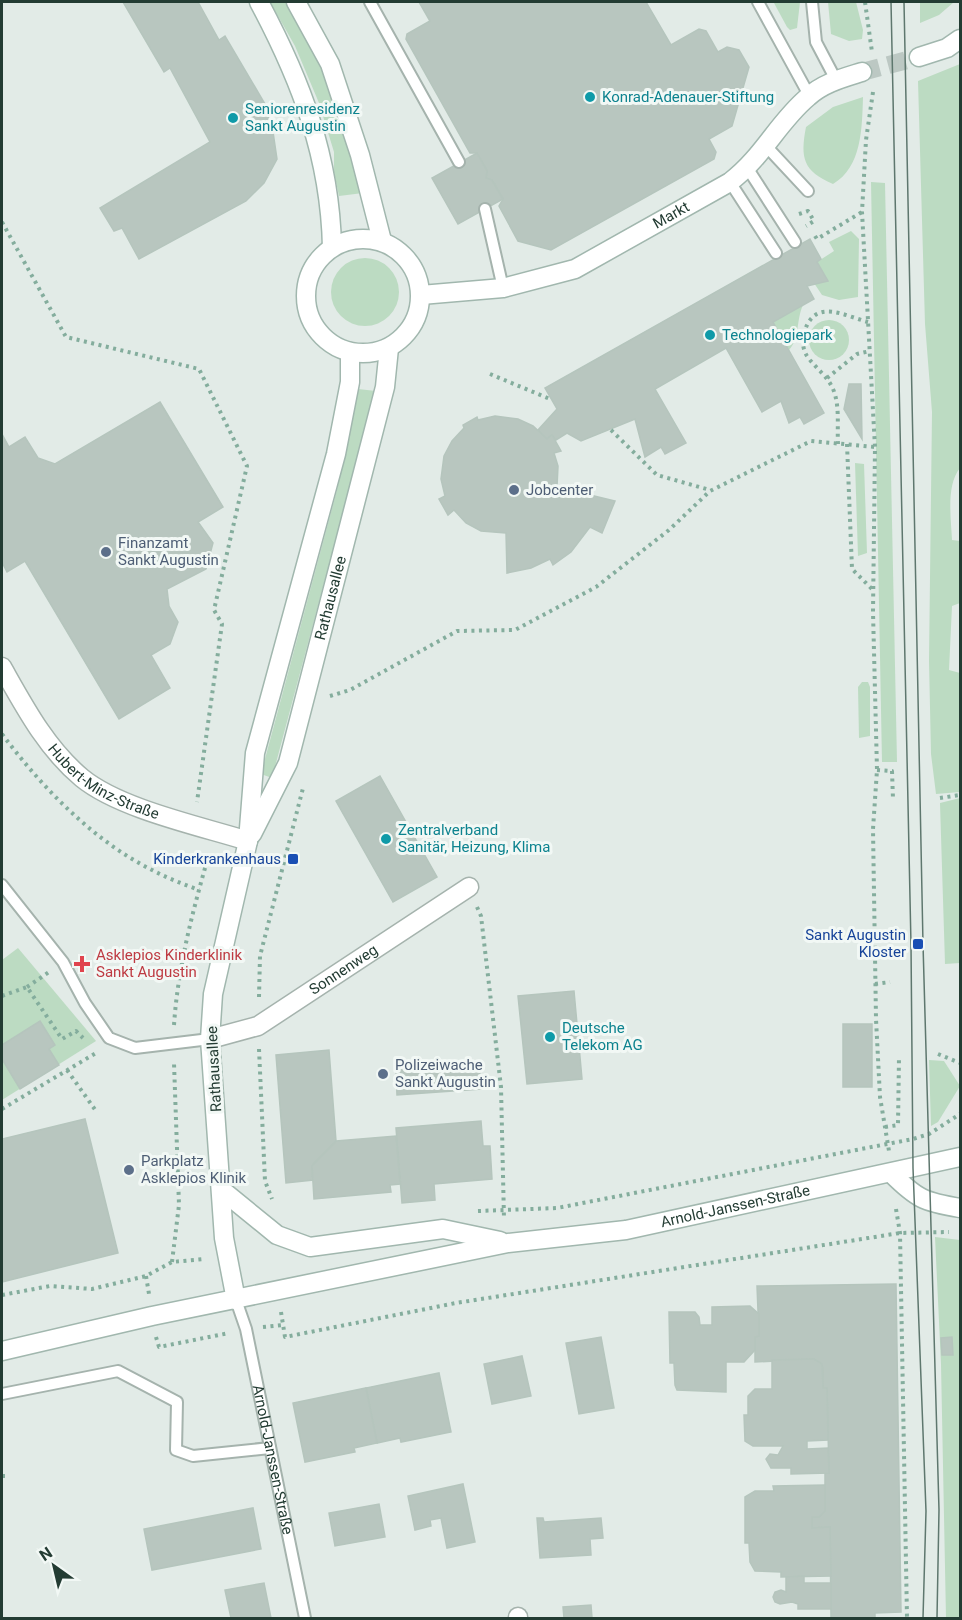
<svg xmlns="http://www.w3.org/2000/svg" width="962" height="1620" font-family="Roboto,sans-serif">
<style>
.green{fill:#bcdbc2}
.building{fill:#b8c6bf;stroke:#b5c5bd;stroke-width:1.5}
.lines{fill:none;stroke-linecap:round;stroke-linejoin:round}
.secondary-tunnel{stroke:#bcc8c3;stroke-width:18;stroke-dasharray:18 9;stroke-linecap:butt}
.lane-casing{stroke:#a5b3ad;stroke-width:14}
.street-casing{stroke:#a5b3ad;stroke-width:21}
.secondary-casing{stroke:#a1b7ae;stroke-width:21}
.path{stroke:#84ad9d;stroke-width:4;stroke-dasharray:3 4.5;stroke-linecap:butt}
.lane{stroke:#fff;stroke-width:10}
.street{stroke:#fff;stroke-width:18}
.secondary{stroke:#fff;stroke-width:18}
.tram{stroke:#5e776e;stroke-width:1.5}
.culture-dot{fill:#0f9aa8;stroke:#f2f8f5;stroke-width:2}
.service-dot{fill:#5c6f8a;stroke:#f2f8f5;stroke-width:2}
.transit-dot{fill:#1a4fb4;stroke:#f2f8f5;stroke-width:2}
.health-dot{fill:#e0444e;stroke:#f2f8f5;stroke-width:2}
.labels{text-anchor:middle;dominant-baseline:central;stroke-width:6;stroke-linejoin:round;paint-order:stroke}
.culture-label{font-size:15px;fill:#0d838f;stroke:#f2f8f5;text-anchor:start}
.street-label{font-size:15px;fill:#233c33;stroke:#f2f8f5}
.service-label{font-size:15px;fill:#4e5e75;stroke:#f2f8f5;text-anchor:start}
.transit-label{font-size:15px;fill:#164399;stroke:#f2f8f5;text-anchor:end}
.health-label{font-size:15px;fill:#be3a42;stroke:#f2f8f5;text-anchor:start}
</style>
<rect width="100%" height="100%" fill="#e2ebe7"/>
<g class="green">
<polygon points="270,2 293,2 315,43 363,193 339,196 334,172 334,152 319,103 295,46"/>
<polygon points="777,2 800,2 797,28 790,30 787,27 774,3"/>
<polygon points="828,2 856,2 863,30 862,39 849,41 831,34"/>
<polygon points="920,2 954,2 939,15 920,23"/>
<path d="M960,64V468C946,485 951,518 952,540L960,541V603L952,606L949,670L960,673V792L936,794L931,754L929,661L932,412L925,324L918,81Z"/>
<path d="M863,97C862,128 862,167 833,184C803,171 800,158 806,127L833,107Z"/>
<polygon points="871,182 885,183 897,762 882,762"/>
<polygon points="851,231 859,239 858,297 839,300 822,295 814,283 828,281 817,262 834,251 829,242"/>
<circle cx="365" cy="292" r="34"/>
<path d="M803,305C796,320 800,338 789,350L773,322Z"/>
<circle cx="829" cy="340" r="20"/>
<polygon points="358,389 376,391 373,412 364,433 272,778 261,774 337,490"/>
<polygon points="855,463 864,464 867,553 858,556"/>
<polygon points="862,682 868,682 870,687 870,736 859,738 858,687"/>
<polygon points="960,798 960,963 945,964 940,803"/>
<polygon points="18,948 96,1041 2,1100 2,960"/>
<polygon points="929,1060 944,1061 960,1086 938,1122 931,1126"/>
<polygon points="935,1237 960,1240 960,1618 946,1618 941,1364"/>
</g>
<g class="building">
<polygon points="123,2 198,2 219,40 225,36 265,104 273,132 277,159 264,183 246,201 139,259 122,228 114,231 100,208 210,142 170,68 164,72"/>
<polygon points="419,2 646,2 671,45 699,29 706,31 718,52 727,47 739,50 749,67 732,126 709,139 716,152 714,159 551,250 518,241 499,206 503,199 492,180 486,178 487,171 477,153 470,153 406,39 407,34 430,21"/>
<polygon points="477,153 487,171 486,178 492,180 503,199 458,224 432,178"/>
<polygon points="810,239 821,259 817,262 828,281 807,286 814,299 773,322 824,413 804,424 800,417 789,423 781,401 762,412 726,348 655,389 686,443 665,454 661,447 645,457 635,419 581,441 567,433 556,440 552,435 547,439 538,430 557,409 545,388"/>
<polygon points="849,384 861,384 862,439 844,409"/>
<polygon points="160,402 223,507 198,522 213,543 206,569 167,589 169,606 178,622 170,644 151,655 170,688 119,719 25,561 7,572 2,562 2,434 9,447 25,437 38,458 55,464"/>
<polygon points="495,416 518,419 533,426 547,439 552,435 561,451 554,453 558,466 557,487 615,501 602,533 590,527 571,552 553,565 550,559 531,568 507,573 506,533 481,531 466,523 454,510 448,515 439,499 445,496 441,479 444,456 452,441 464,428 463,425 477,417 478,420"/>
<polygon points="380,776 437,877 393,902 336,801"/>
<polygon points="574,991 582,1079 527,1084 518,996"/>
<polygon points="40,1021 55,1045 49,1049 59,1065 20,1089 2,1059 2,1045"/>
<rect x="843" y="1024" width="29" height="63"/>
<polygon points="329,1050 336,1141 312,1166 313,1180 286,1183 276,1055"/>
<polygon points="479,1064 481,1089 397,1095 396,1069"/>
<polygon points="85,1119 118,1253 2,1282 2,1139"/>
<polygon points="481,1121 483,1146 490,1146 492,1179 434,1184 435,1200 402,1203 396,1128"/>
<polygon points="396,1136 400,1184 390,1185 391,1192 314,1199 312,1166 336,1141"/>
<polygon points="896,1284 901,1612 875,1613 875,1618 831,1618 830,1527 812,1528 812,1517 819,1517 825,1511 825,1473 829,1473 827,1388 823,1388 823,1367 814,1359 755,1362 755,1337 759,1336 757,1286"/>
<polygon points="750,1306 759,1314 759,1336 755,1337 755,1350 744,1362 726,1362 726,1392 677,1390 675,1385 674,1363 670,1363 669,1312 695,1312 699,1317 700,1325 712,1325 712,1307"/>
<polygon points="601,1337 614,1408 579,1414 566,1343"/>
<polygon points="952,1337 953,1355 942,1355 941,1338"/>
<polygon points="522,1356 531,1396 492,1404 484,1364"/>
<polygon points="814,1359 822,1364 823,1388 827,1388 828,1440 807,1441 807,1449 828,1448 829,1473 791,1474 791,1468 771,1468 766,1459 770,1454 778,1455 783,1446 753,1446 745,1441 744,1415 748,1415 748,1396 755,1389 772,1389 772,1360"/>
<polygon points="439,1373 451,1432 401,1442 400,1438 377,1443 366,1388"/>
<polygon points="366,1388 377,1443 354,1448 355,1452 305,1462 293,1403"/>
<polygon points="463,1484 475,1542 447,1548 441,1518 430,1520 431,1526 415,1530 408,1496"/>
<polygon points="825,1485 825,1511 819,1517 812,1517 812,1528 830,1527 831,1576 781,1577 781,1572 755,1571 750,1562 749,1543 745,1543 745,1497 755,1491 774,1491 773,1486"/>
<polygon points="379,1504 385,1537 335,1546 329,1513"/>
<polygon points="253,1508 261,1549 152,1570 144,1529"/>
<polygon points="537,1518 543,1518 544,1522 601,1518 603,1538 590,1539 591,1555 540,1558"/>
<polygon points="804,1576 804,1583 831,1583 831,1609 798,1609 798,1604 792,1602 780,1604 775,1602 773,1597 775,1592 781,1590 786,1592 786,1577"/>
<polygon points="264,1583 271,1618 231,1618 225,1590"/>
<polygon points="591,1605 592,1618 564,1618 563,1607"/>
</g>
<g class="lines">
<polyline class="secondary-tunnel" points="862,72 919,57"/>
<defs>
<g id="lane">
<polyline points="370,2 459,162"/>
<polyline points="758,2 809,95"/>
<polyline points="812,2 816,42 836,80"/>
<polyline points="767,147 808,191"/>
<polyline points="748,169 795,242"/>
<polyline points="730,182 776,253"/>
<polyline points="485,209 503,288"/>
<polyline points="2,885 63,962 85,1003 109,1038 135,1048 210,1039"/>
<path id="s1" d="M236,1300L246,1329L305,1618"/>
<polyline points="2,1394 118,1371 177,1402 176,1450 193,1456 270,1448"/>
</g>
<g id="street">
<path id="s2" d="M2,667C24,706 46,748 82,778C120,809 200,826 248,841"/>
<path id="s3" d="M210,1039L258,1026L469,887"/>
<polyline points="518,1617 518,1618"/>
</g>
<g id="secondary">
<path d="M259,2C301,81 330,156 332,247"/>
<polyline points="296,2 330,64 360,155 382,241"/>
<polyline points="919,57 947,48 960,39"/>
<circle cx="363" cy="296" r="57"/>
<path id="s4" d="M421,295L503,288L575,269L730,182C763,157 778,122 808,97C823,83 843,78 862,72"/>
<path id="s5" d="M252,834L288,763L385,387L389,348"/>
<path d="M891,1173C917,1199 924,1202 960,1208"/>
<polyline points="223,1191 277,1235 310,1247 443,1229 500,1241"/>
<polyline points="236,1300 224,1238 210,1039 213,994 248,841 255,753 336,454 350,382 350,352"/>
<path id="s6" d="M2,1351L152,1316L508,1243L626,1230L960,1157"/>
</g>
</defs>
<use href="#lane" class="lane-casing"/>
<use href="#street" class="street-casing"/>
<use href="#secondary" class="secondary-casing"/>
<g class="path">
<polyline points="865,2 872,52"/>
<polyline points="873,92 866,140 862,212 875,447 873,612 877,770 873,829 876,1019 880,1097 889,1151"/>
<polyline points="799,214 808,211 814,221 806,226"/>
<polyline points="2,222 66,337 199,369 247,466 214,610 222,624 197,802"/>
<polyline points="815,236 817,239 862,212"/>
<polyline points="490,374 550,399"/>
<polyline points="827,378 857,354 870,351"/>
<polyline points="611,430 657,475 710,490"/>
<path d="M838,444C837,426 840,405 833,389C827,375 815,368 807,356C802,348 802,339 805,330C816,298 845,316 868,322"/>
<polyline points="847,444 852,569 873,590"/>
<polyline points="330,696 350,690 457,631 515,630 596,587 669,530 710,491 811,441 875,447"/>
<path d="M2,734C41,786 92,840 152,870C167,878 183,884 199,890"/>
<polyline points="877,770 892,771 893,799"/>
<polyline points="940,798 960,795"/>
<polyline points="477,907 481,916 501,1087 504,1219"/>
<polyline points="875,984 890,982"/>
<polyline points="27,987 49,972"/>
<polyline points="2,996 27,987 62,1039 76,1031 83,1038"/>
<polyline points="259,997 260,956 303,788"/>
<path d="M174,1025C178,966 193,910 209,854"/>
<polyline points="259,1049 265,1181 272,1199"/>
<polyline points="938,1054 960,1063"/>
<polyline points="67,1070 96,1111"/>
<polyline points="2,1109 96,1053"/>
<polyline points="885,1127 898,1125 899,1057"/>
<polyline points="896,1209 900,1233 907,1618"/>
<polyline points="478,1211 557,1208 913,1139 929,1134 960,1114"/>
<polyline points="172,1262 179,1205 174,1063"/>
<polyline points="146,1276 149,1294"/>
<polyline points="2,1295 50,1286 92,1289 146,1276 172,1262 204,1259"/>
<polyline points="281,1312 285,1337 456,1303 900,1233 949,1232"/>
<polyline points="263,1327 283,1325"/>
<polyline points="156,1337 159,1347 229,1333"/>
<polyline points="2,1476 7,1476"/>
</g>
<use href="#lane" class="lane"/>
<use href="#street" class="street"/>
<use href="#secondary" class="secondary"/>
<g class="tram">
<polyline points="891,2 911,945 913,1168 926,1511 923,1618"/>
<polyline points="904,2 923,944 939,1510 937,1618"/>
</g>
</g>
<g class="culture-dot">
<circle cx="590" cy="97" r="6"/>
<circle cx="233" cy="118" r="6"/>
<circle cx="710" cy="335" r="6"/>
<circle cx="386" cy="839" r="6"/>
<circle cx="550" cy="1037" r="6"/>
</g>
<g class="service-dot">
<circle cx="514" cy="490" r="6"/>
<circle cx="106" cy="552" r="6"/>
<circle cx="383" cy="1074" r="6"/>
<circle cx="129" cy="1170" r="6"/>
</g>
<g class="transit-dot">
<rect x="287" y="853" width="12" height="12" rx="3"/>
<rect x="912" y="938" width="12" height="12" rx="3"/>
</g>
<path class="health-dot" d="M79 955h6v6h6v6h-6v6h-6v-6h-6v-6h6z"/>
<g class="labels">
<g class="culture-label">
<text x="602" y="97">Konrad-Adenauer-Stiftung</text>
<text x="245" y="109">Seniorenresidenz<tspan x="245" dy="17">Sankt Augustin</tspan></text>
<text x="722" y="335">Technologiepark</text>
<text x="398" y="830">Zentralverband<tspan x="398" dy="17">Sanitär, Heizung, Klima</tspan></text>
<text x="562" y="1028">Deutsche<tspan x="562" dy="17">Telekom AG</tspan></text>
</g>
<g class="street-label">
<text stroke="none"><textPath href="#s4" startOffset="267">Markt</textPath></text>
<text stroke="none"><textPath href="#s5" startOffset="250">Rathausallee</textPath></text>
<text stroke="none"><textPath href="#s2" startOffset="158">Hubert-Minz-Straße</textPath></text>
<text stroke="none"><textPath href="#s3" startOffset="152">Sonnenweg</textPath></text>
<text transform="translate(214 1069) rotate(-93)">Rathausallee</text>
<text stroke="none"><textPath href="#s6" startOffset="748">Arnold-Janssen-Straße</textPath></text>
<text stroke="none"><textPath href="#s1" startOffset="164">Arnold-Janssen-Straße</textPath></text>
</g>
<g class="service-label">
<text x="526" y="490">Jobcenter</text>
<text x="118" y="543">Finanzamt<tspan x="118" dy="17">Sankt Augustin</tspan></text>
<text x="395" y="1065">Polizeiwache<tspan x="395" dy="17">Sankt Augustin</tspan></text>
<text x="141" y="1161">Parkplatz<tspan x="141" dy="17">Asklepios Klinik</tspan></text>
</g>
<g class="transit-label">
<text x="281" y="859">Kinderkrankenhaus</text>
<text x="906" y="935">Sankt Augustin<tspan x="906" dy="17">Kloster</tspan></text>
</g>
<g class="health-label">
<text x="96" y="955">Asklepios Kinderklinik<tspan x="96" dy="17">Sankt Augustin</tspan></text>
</g>
</g>
<rect width="962" height="1620" fill="none" stroke="#233c33" stroke-width="6"/>
<g transform="translate(54 1566) rotate(326)" stroke="#f2f8f5" stroke-width="4.5" paint-order="stroke">
<path d="M0-4.5L10 22L0 15L-10 22Z" fill="#233c33"/>
<text y="-9" font-size="16" font-weight="bold" text-anchor="middle" fill="#233c33">N</text>
</g>
</svg>
